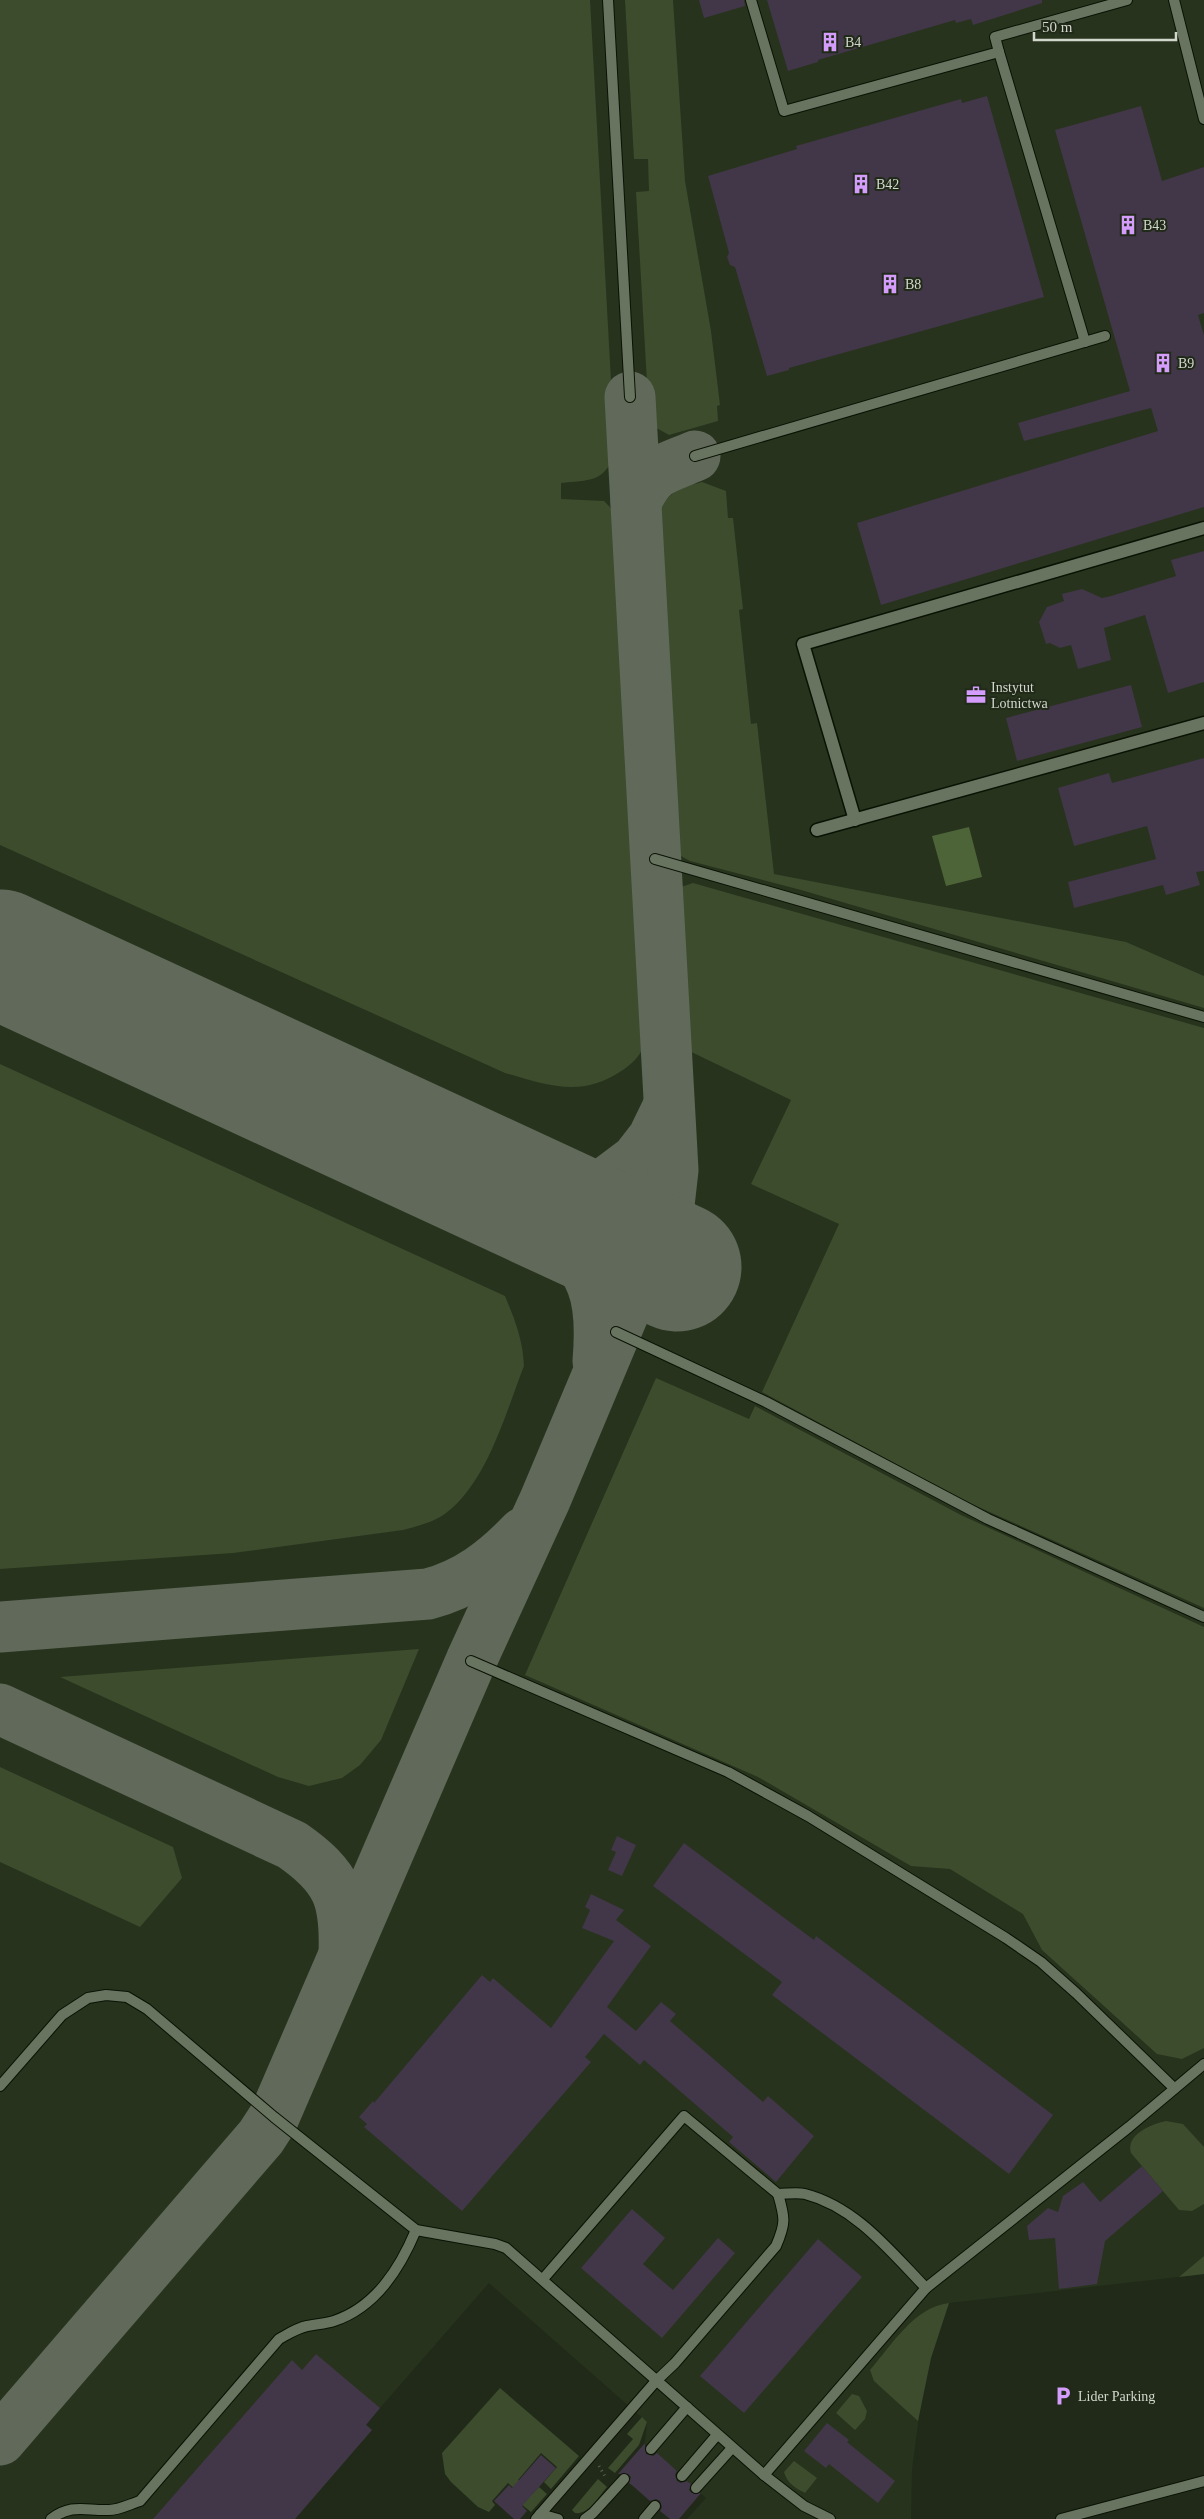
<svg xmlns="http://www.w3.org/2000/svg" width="1204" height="2519" font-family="'Times New Roman',serif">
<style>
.built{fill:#27331c}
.green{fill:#3c4c2d}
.water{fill:#4d6438}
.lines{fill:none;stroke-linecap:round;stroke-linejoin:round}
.taxiway{stroke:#61695a;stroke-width:51}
.runway{stroke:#61695a;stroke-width:129}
.building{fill:#413748}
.lane-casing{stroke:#0a1204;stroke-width:12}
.street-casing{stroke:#0a1204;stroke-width:15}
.path{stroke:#5b6354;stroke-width:3;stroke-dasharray:1 4;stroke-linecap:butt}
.lane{stroke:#697460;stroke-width:10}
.street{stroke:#697460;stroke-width:12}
.labels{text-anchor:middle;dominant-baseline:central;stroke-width:4;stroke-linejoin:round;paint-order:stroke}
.poi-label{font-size:14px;fill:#d1d7cc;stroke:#212a19;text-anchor:start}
</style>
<rect width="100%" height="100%" fill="#212a19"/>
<polygon class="built" points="0,0 1204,0 1204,2274 949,2303 931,2358 921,2402 912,2469 911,2519 687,2519 706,2498 645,2443 647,2422 489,2283 366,2424 372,2430 295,2519 0,2519"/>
<g class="green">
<path d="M0,0H590L615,453C604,483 589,480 561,483V499L604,501L619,516L647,1036C644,1051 636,1061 623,1070C581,1098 550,1086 505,1073L0,845Z"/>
<polygon points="625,0 673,0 685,181 711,331 720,405 717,406 718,421 669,435 653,426 649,417 636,192 649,191 648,159 634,159"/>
<path d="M702,482L726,491L728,518H733L743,609L739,610L751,724L757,723L774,874L1126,942L1204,976V1008L801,890L690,861L681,856L671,840L654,524C665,494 673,490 702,482Z"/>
<polygon points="693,883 1204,1028 1204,1608 965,1501 762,1392 839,1224 751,1184 791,1100 683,1048 674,898 681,887"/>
<path d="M0,1064L505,1296C515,1320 523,1340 524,1366C506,1412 487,1483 446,1513C434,1522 418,1526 403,1530L233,1553L0,1569Z"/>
<polygon points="656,1378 749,1419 755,1406 961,1515 1204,1627 1204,2048 1182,2059 1157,2054 1042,1950 1023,1914 950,1869 911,1866 758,1777 525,1675"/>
<polygon points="419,1649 381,1740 360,1765 342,1778 309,1786 278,1777 60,1677"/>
<polygon points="0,1767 173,1847 182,1878 140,1927 0,1862"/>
<path d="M1166,2121L1183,2124L1204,2147V2204L1192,2211L1179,2210L1131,2153C1125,2135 1151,2124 1166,2121Z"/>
<polygon points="1204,2256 1204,2274 1179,2277"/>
<path d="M949,2303L931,2358L918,2421L874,2381L870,2370C892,2345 914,2307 949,2303Z"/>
<polygon points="500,2388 579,2456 551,2489 544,2482 557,2467 541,2453 518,2480 533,2493 539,2487 547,2494 531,2512 516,2500 520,2494 508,2483 492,2501 495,2505 489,2512 478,2507 451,2482 445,2474 442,2453"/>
<polygon points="852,2394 859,2396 867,2411 865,2419 855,2430 836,2413"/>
<polygon points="642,2417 647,2422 639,2445 615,2473 608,2468 633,2439 627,2434"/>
<path d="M794,2461L817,2478L805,2493C795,2488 787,2483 784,2472Z"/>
<path d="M598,2479L607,2487C599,2496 589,2515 575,2513L572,2510Z"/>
</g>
<polygon class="water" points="969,827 982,877 946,886 932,836"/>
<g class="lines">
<g class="taxiway">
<path d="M636,502C652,468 663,470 695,456"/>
<path d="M524,1196C549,1223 579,1251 592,1285C601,1308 600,1337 598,1361"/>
<polyline points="524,1196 578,1196 608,1181 636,1160 653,1138 668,1107"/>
<path d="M0,1627L428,1594C467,1584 495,1562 523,1533"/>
<path d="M0,1709L292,1845C338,1877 346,1899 344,1954"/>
<polyline points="0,2440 261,2137 274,2117 471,1661 545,1500 669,1205 673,1170 630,397"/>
</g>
<polyline class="runway" points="0,954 677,1267"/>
</g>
<g class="building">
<polygon points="699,0 744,0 745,6 704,18"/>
<polygon points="767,0 1042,0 1042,3 973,25 971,19 956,23 955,20 818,60 818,62 788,71"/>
<polygon points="987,96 1044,297 789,368 789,370 767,376 735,267 730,265 727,257 729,253 708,176 797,149 796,146 961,99 962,103"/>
<polygon points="1141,106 1162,181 1204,167 1204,313 1198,315 1204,335 1204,507 881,605 857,523 1158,431 1151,408 1024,441 1018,423 1130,391 1055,130"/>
<polygon points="1204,551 1204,682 1168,693 1145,615 1104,628 1111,660 1078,669 1071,645 1060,648 1050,643 1046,644 1039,622 1047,607 1064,601 1062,594 1082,589 1102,598 1111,596 1176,576 1171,560"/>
<polygon points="1131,685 1142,727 1017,761 1006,718"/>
<polygon points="1204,758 1204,871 1196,872 1200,885 1166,895 1163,885 1074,908 1068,882 1156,859 1147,826 1074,846 1058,788 1109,773 1112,783"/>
<polygon points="617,1836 636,1845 622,1876 608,1870 616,1852 611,1850"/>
<polygon points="684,1843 814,1940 816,1936 1053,2115 1009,2174 772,1995 782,1982 653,1886"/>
<polygon points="591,1894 624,1910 616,1920 651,1946 607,2007 636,2031 661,2002 676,2014 670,2021 763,2102 768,2096 814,2136 776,2182 729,2142 733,2137 644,2060 640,2065 604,2034 585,2057 591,2062 462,2211 364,2127 367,2124 359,2117 373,2101 374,2103 482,1975 490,1982 493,1978 551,2028 614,1941 582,1928 590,1910 585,1907"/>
<polygon points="1142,2166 1163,2191 1105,2241 1097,2284 1059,2289 1055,2238 1029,2240 1027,2226 1048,2208 1058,2212 1063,2196 1083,2182 1100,2202"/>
<polygon points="632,2209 665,2238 643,2264 673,2290 718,2238 735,2253 662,2338 581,2268"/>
<polygon points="818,2239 862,2277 744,2413 700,2376"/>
<polygon points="316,2354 380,2408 366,2425 372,2430 295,2519 153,2519 292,2360 302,2370"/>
<polygon points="827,2423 849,2440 847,2442 895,2481 878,2503 829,2464 826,2468 804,2451"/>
<polygon points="645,2443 646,2454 653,2456 657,2453 677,2471 675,2475 677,2481 681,2483 687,2481 691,2484 689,2490 692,2493 701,2493 679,2519 670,2519 660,2511 662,2507 660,2501 656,2499 650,2501 633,2486 629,2483 631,2477 628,2474 618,2474"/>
<polygon points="541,2455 556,2468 522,2506 527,2511 520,2519 514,2519 494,2501 509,2485 512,2488"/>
</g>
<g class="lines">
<defs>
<g id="lane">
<polyline points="608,0 630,397"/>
<polyline points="751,0 784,111 999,52 995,37 1127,0"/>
<polyline points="1174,0 1204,119"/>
<polyline points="999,52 1085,342"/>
<polyline points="695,456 1105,336"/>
<polyline points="655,859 1204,1017"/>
<polyline points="616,1332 766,1402 988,1519 1204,1617"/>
<polyline points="471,1661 728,1772 808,1816 1006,1938 1041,1962 1076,1993 1174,2088"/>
<polyline points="0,2086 62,2015 88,1998 106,1995 127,1997 147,2009 274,2117 416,2230 495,2244 506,2248 764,2475 804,2506 830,2519"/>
<path d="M543,2279L684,2116L778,2194C787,2194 797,2192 805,2194C856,2207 891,2252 926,2288"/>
<polyline points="651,2449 687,2407"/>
<polyline points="764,2475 926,2288 1129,2127 1204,2064"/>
<polyline points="682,2476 717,2435"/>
<polyline points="696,2488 732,2448"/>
<polyline points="540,2514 558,2519"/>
<path d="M51,2519C72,2503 86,2511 109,2510C119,2510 130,2504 140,2501L279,2339C288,2334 297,2328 307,2326C316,2324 325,2324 334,2321C376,2307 400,2268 416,2230"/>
<path d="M536,2519L656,2381L675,2363L776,2246C786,2223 785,2218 778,2194"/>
<polyline points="585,2519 593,2513 624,2479"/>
<polyline points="644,2519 655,2506"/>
<polyline points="1061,2519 1204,2481"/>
</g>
<g id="street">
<polyline points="855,820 803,644 1204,528"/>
<polyline points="817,830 1204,723"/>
</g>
</defs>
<use href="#lane" class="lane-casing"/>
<use href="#street" class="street-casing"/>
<polyline class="path" points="599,2466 606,2478"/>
<use href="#lane" class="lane"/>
<use href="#street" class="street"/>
</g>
<defs>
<symbol id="building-bare" viewBox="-9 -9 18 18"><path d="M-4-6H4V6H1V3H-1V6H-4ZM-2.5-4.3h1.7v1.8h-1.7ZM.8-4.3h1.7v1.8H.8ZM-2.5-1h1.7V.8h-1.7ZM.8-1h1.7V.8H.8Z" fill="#d49cfb" stroke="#212a19" stroke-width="2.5" paint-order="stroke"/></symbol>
<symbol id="office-bare" viewBox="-9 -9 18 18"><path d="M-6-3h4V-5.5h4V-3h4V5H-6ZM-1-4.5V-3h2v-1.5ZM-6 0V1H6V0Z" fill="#d49cfb" stroke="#212a19" stroke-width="2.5" paint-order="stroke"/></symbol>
<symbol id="parking-bare" viewBox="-9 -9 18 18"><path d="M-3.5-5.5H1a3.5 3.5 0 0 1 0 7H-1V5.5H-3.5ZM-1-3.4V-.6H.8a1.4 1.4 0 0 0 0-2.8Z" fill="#d49cfb" stroke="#212a19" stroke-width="2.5" paint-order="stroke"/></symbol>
</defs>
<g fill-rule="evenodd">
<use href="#building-bare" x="816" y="28" width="28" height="28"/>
<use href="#building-bare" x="847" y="170" width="28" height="28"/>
<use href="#building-bare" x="1114" y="211" width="28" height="28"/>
<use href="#building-bare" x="876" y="270" width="28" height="28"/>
<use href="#building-bare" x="1149" y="349" width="28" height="28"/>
<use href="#office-bare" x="962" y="681" width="28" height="28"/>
<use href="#parking-bare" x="1049" y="2382" width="28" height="28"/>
</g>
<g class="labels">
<g class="poi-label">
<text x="845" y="42">B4</text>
<text x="876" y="184">B42</text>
<text x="1143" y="225">B43</text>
<text x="905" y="284">B8</text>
<text x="1178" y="363">B9</text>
<text x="991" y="687">Instytut<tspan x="991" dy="16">Lotnictwa</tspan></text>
<text x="1078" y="2396">Lider Parking</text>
</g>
</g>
<path d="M1034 32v8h142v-8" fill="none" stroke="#d1d7cc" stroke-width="2.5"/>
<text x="1042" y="32" font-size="15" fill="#d1d7cc" stroke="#212a19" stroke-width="4" paint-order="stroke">50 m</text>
</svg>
